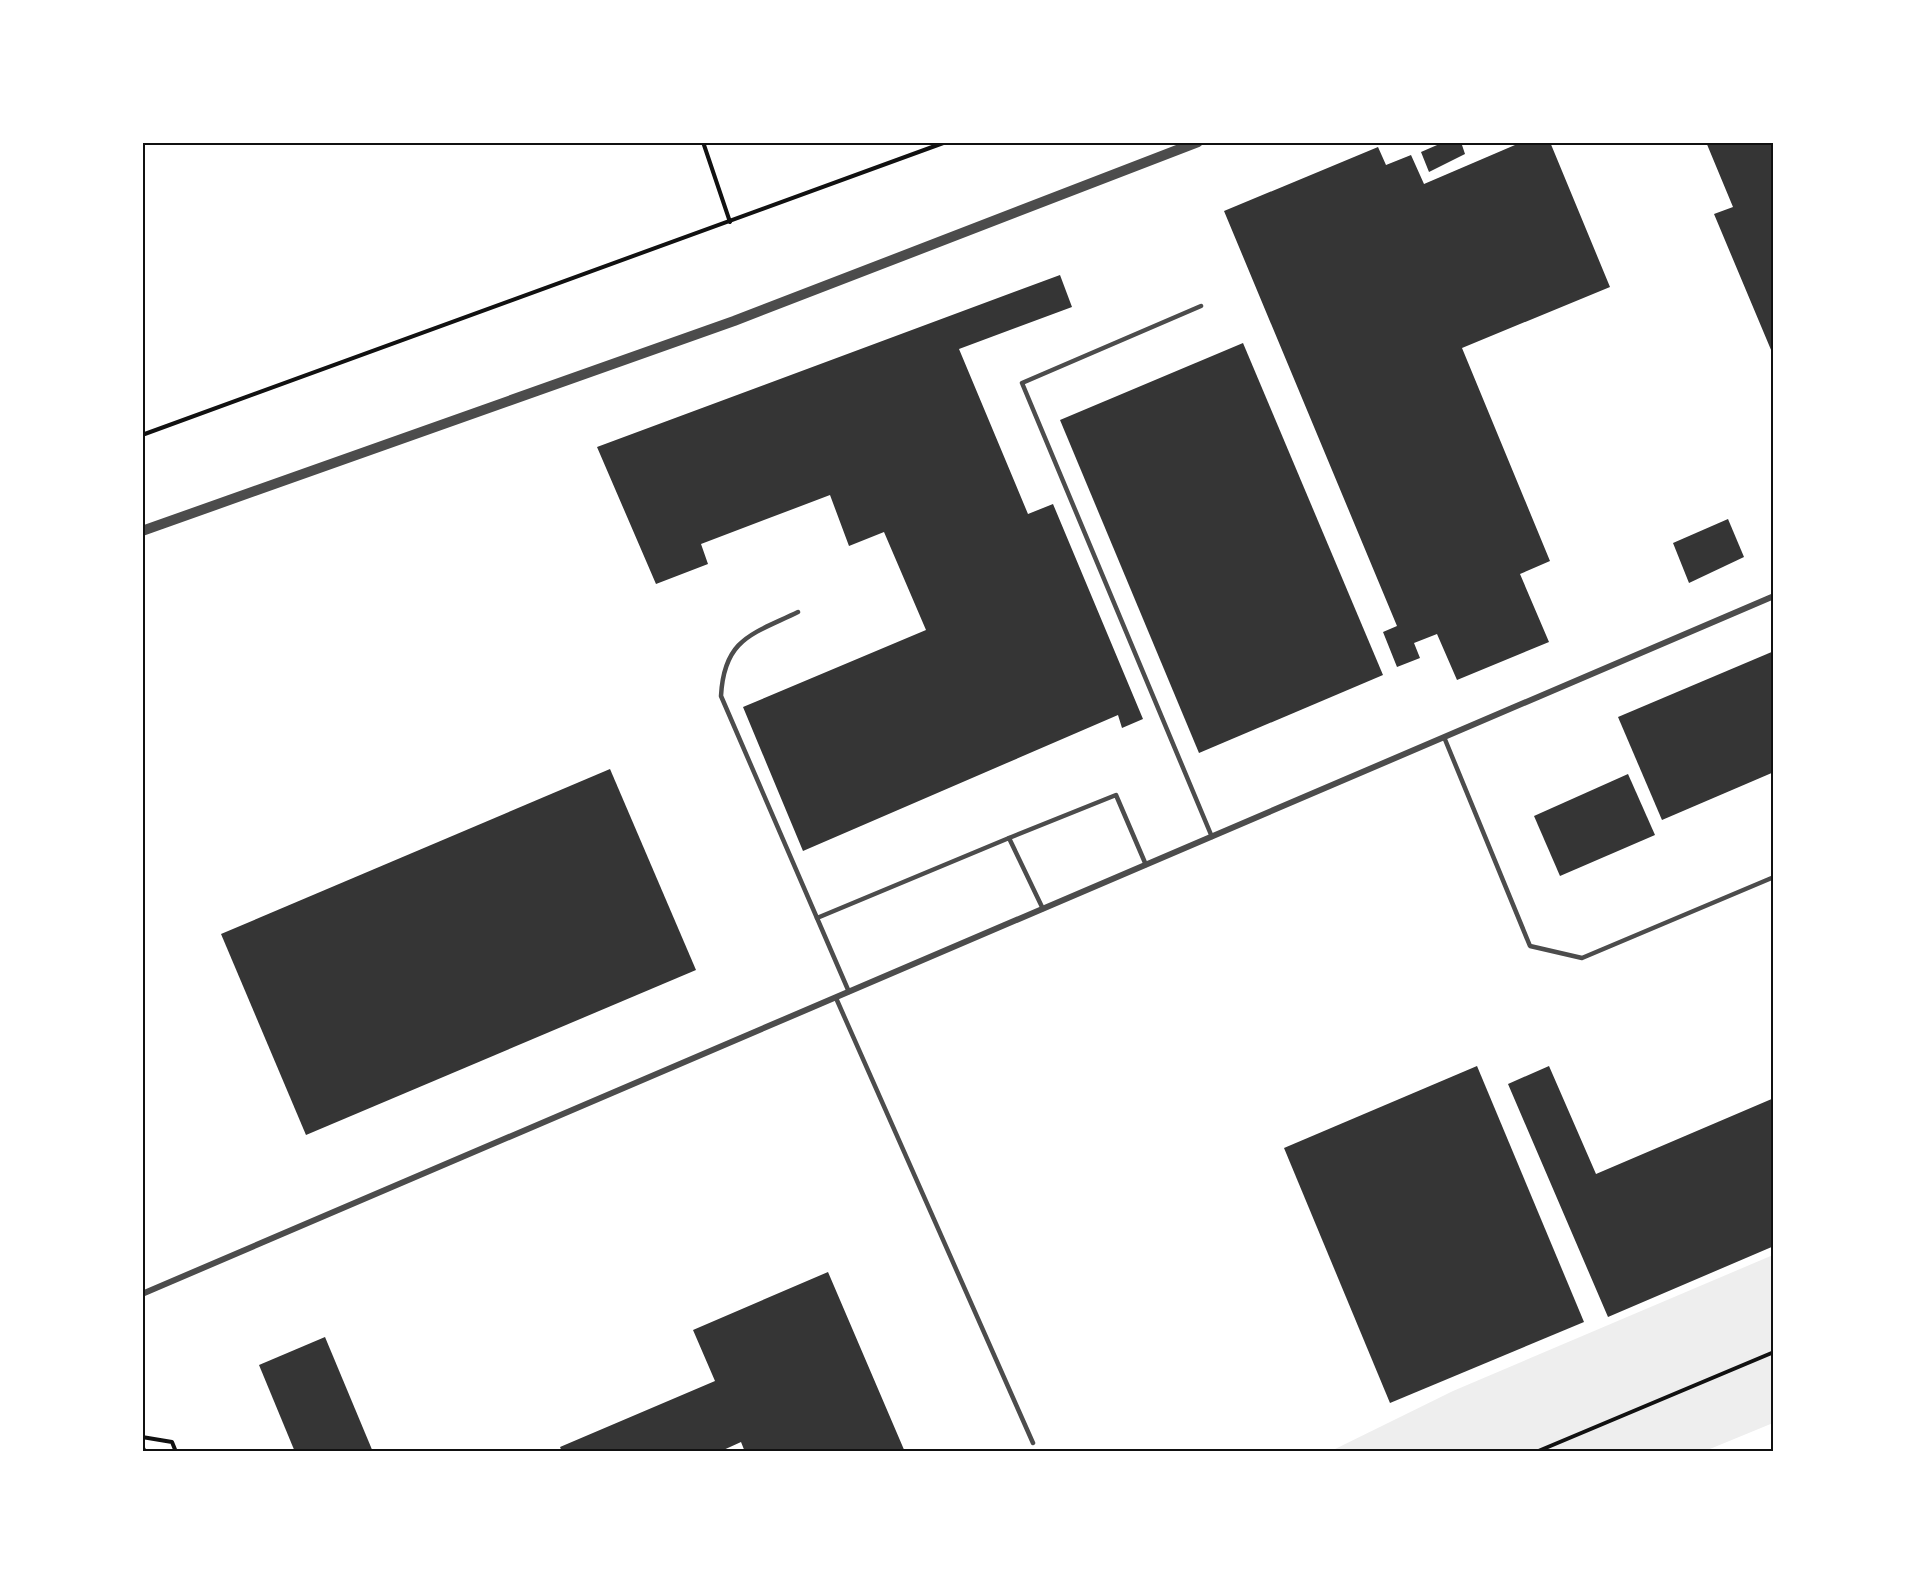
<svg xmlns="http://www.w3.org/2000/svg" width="1916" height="1594" font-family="Figtree,sans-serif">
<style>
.green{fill:#eee}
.building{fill:#353535}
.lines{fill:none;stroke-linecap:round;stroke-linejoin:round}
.path{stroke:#111;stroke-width:4}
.service{stroke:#4c4c4c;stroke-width:4.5}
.minor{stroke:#4c4c4c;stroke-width:6}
.tertiary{stroke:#4c4c4c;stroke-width:10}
.neatline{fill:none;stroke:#111;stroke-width:2}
</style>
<rect width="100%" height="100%" fill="#fff"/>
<polygon class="green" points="1773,1255 1773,1423 1705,1451 1329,1452 1453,1391"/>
<g class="building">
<polygon points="1444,142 1461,142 1465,154 1429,172 1421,152"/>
<polygon points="1522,142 1550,142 1610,287 1462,348 1550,561 1520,574 1549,642 1457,680 1437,634 1414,643 1420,658 1397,667 1383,632 1397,626 1224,211 1378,147 1386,165 1411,155 1424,184"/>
<polygon points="1706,142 1774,142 1774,357 1714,214 1733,207"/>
<polygon points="1060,275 1072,307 959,349 1028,514 1053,504 1143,719 1122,728 1118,715 803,851 743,707 926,630 884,532 849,546 830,495 701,544 708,564 656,584 597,447"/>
<polygon points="1243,343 1383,675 1199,753 1060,420"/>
<polygon points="1728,519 1744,557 1689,583 1673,543"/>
<polygon points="1774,651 1774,772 1662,820 1618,717"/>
<polygon points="610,769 696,970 306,1135 221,934"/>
<polygon points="1628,774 1655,835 1560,876 1534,816"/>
<polygon points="1477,1066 1584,1322 1390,1403 1284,1148"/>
<polygon points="1549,1066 1596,1174 1774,1098 1774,1246 1608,1317 1508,1084"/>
<polygon points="828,1272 905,1452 745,1452 741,1442 719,1452 562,1452 560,1447 715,1381 693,1330"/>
<polygon points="325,1337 373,1452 295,1452 259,1365"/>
</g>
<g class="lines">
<g class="path">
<polyline points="703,142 730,222"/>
<polyline points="142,435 946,142"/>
<polyline points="142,1437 172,1442 176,1452"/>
<polyline points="142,1446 145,1452"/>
<polyline points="1536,1452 1774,1352"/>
</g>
<g class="service">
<polyline points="1201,306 1022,383 1212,837"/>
<path d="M798,612C753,634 724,638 721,696L849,992"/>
<polyline points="1444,737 1530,946 1582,958 1774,877"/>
<polyline points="1009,838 1116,795 1146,865"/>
<polyline points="817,918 1009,838 1043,909"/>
<polyline points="836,998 1033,1443"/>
</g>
<polyline class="minor" points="142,1294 1774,596"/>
<polyline class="tertiary" points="142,531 734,321 1198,142"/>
</g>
<rect width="1916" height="1594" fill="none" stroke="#ffffff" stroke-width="288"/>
<rect x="144" y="144" width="1628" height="1306" class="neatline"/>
</svg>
